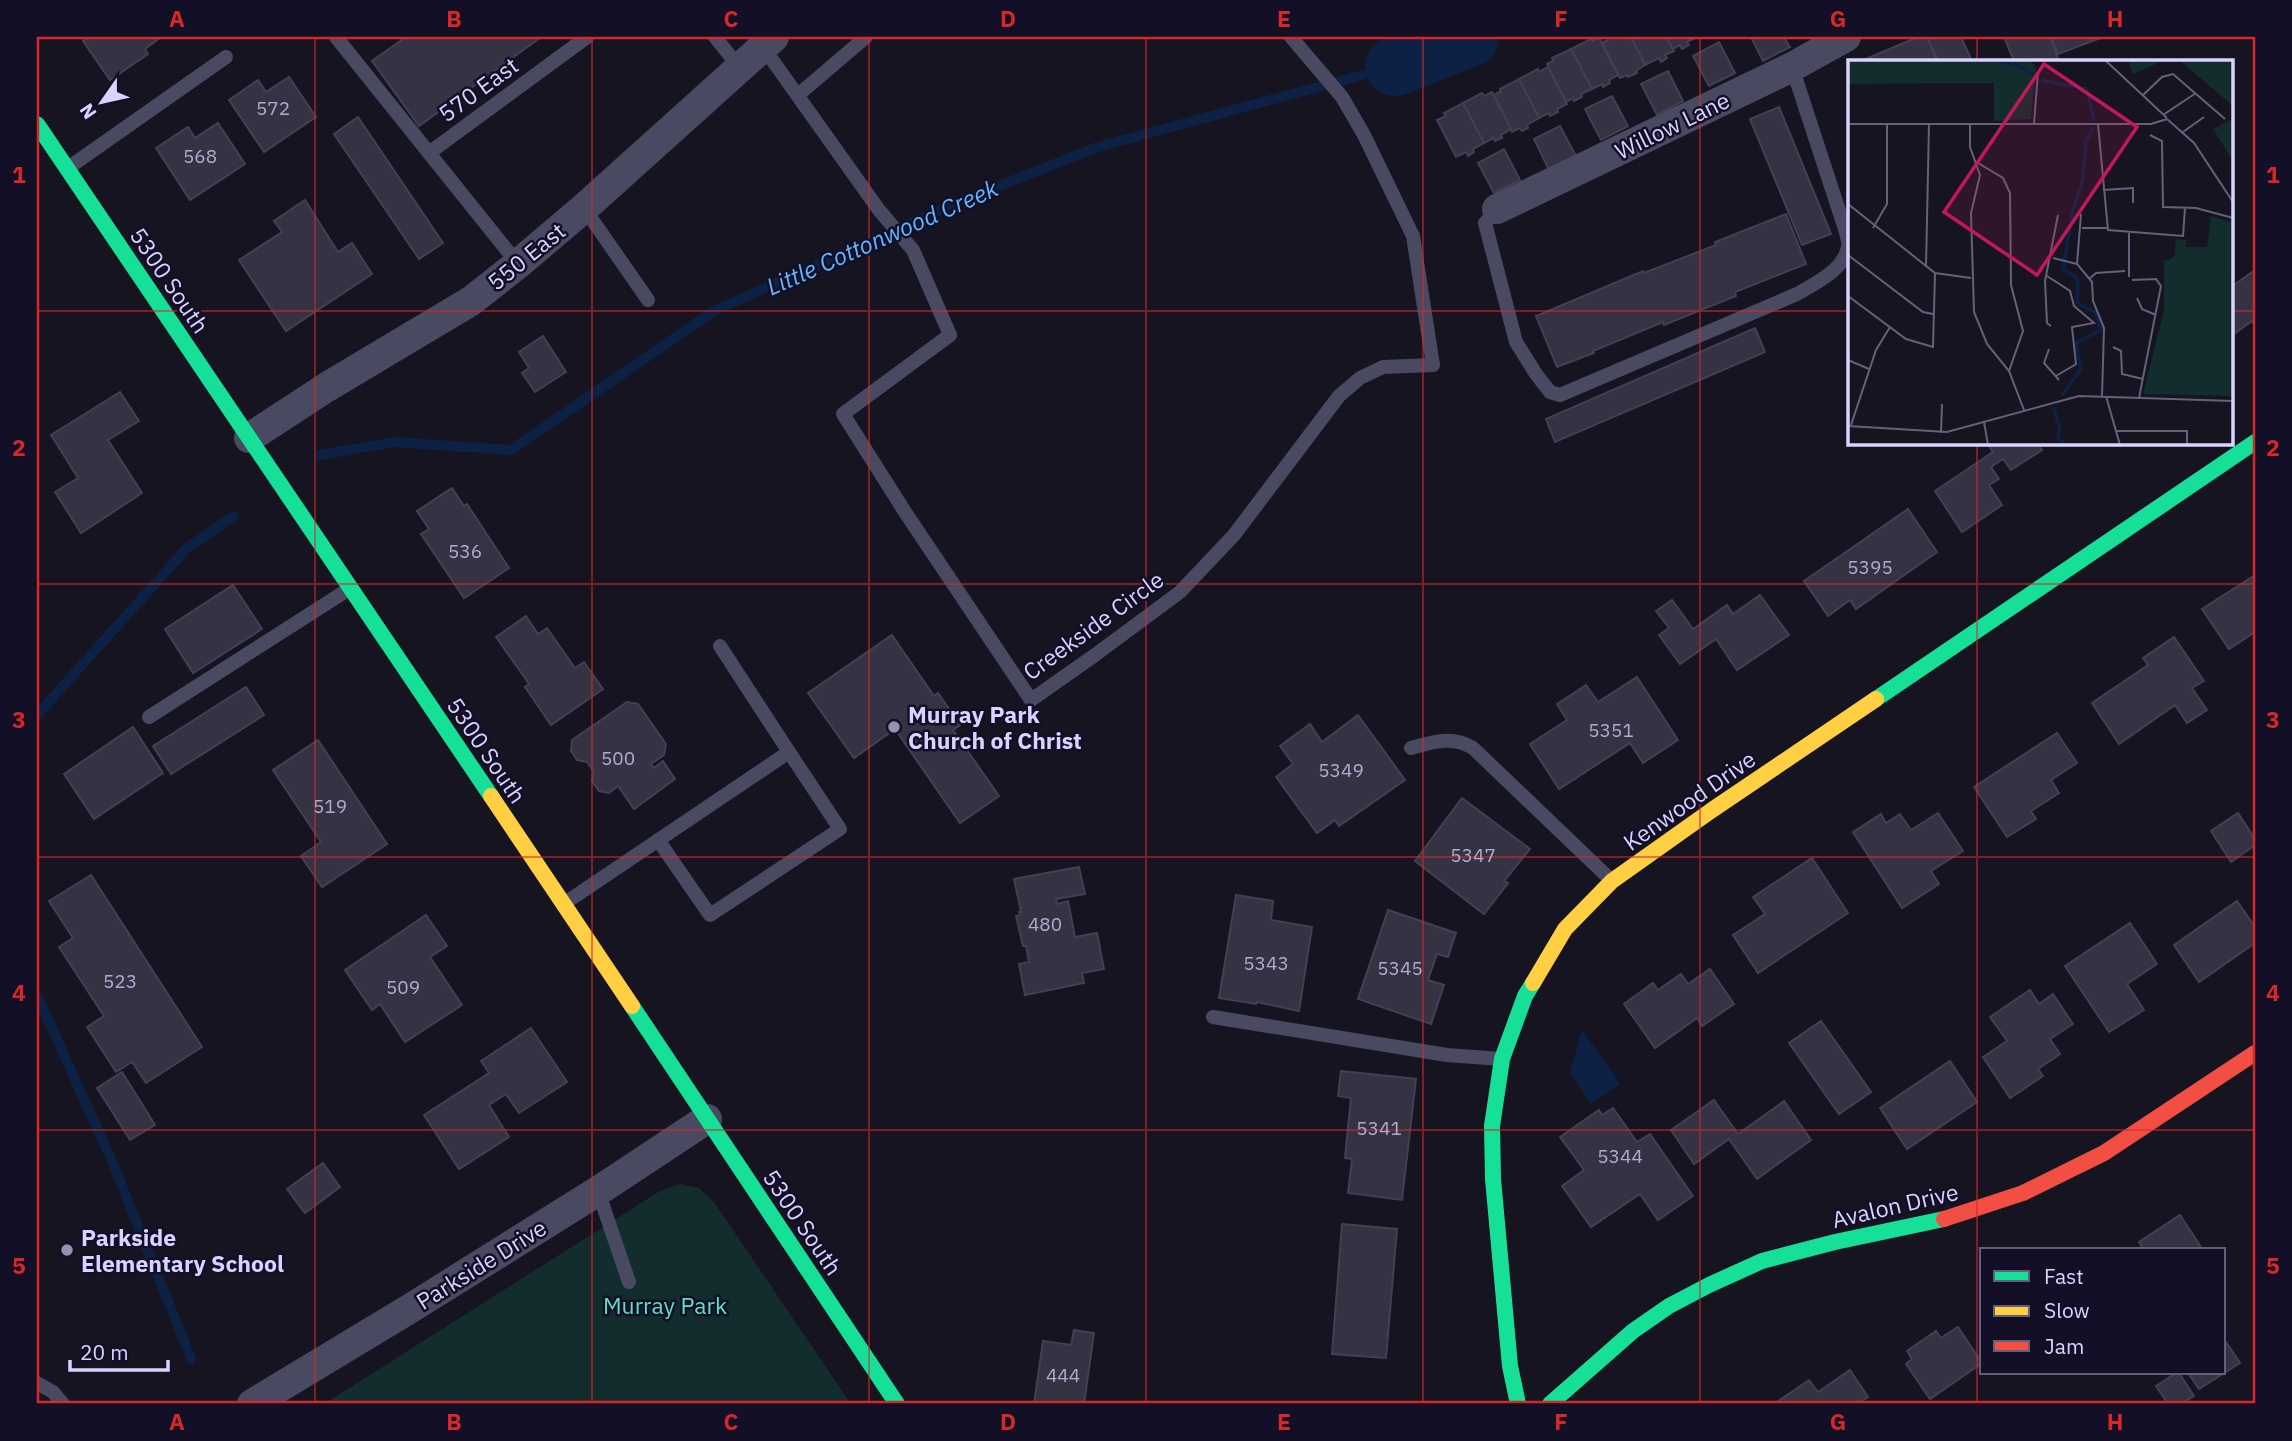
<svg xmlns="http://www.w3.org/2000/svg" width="2292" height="1441" font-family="'IBM Plex Sans',sans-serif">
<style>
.green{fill:#132c2d}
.water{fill:#0d2144}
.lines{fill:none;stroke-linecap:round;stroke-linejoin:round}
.stream{stroke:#0d2144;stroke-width:10}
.river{stroke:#0d2144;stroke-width:60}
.building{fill:#343243;stroke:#433f54;stroke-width:2}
.lane{stroke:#4a4962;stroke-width:14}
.street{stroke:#4a4962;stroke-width:30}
.fast{stroke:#16e098;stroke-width:16}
.slow{stroke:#ffcf43;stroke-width:16}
.jam{stroke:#f24e42;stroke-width:16}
.grid{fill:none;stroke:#d62828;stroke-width:2;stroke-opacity:0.55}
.poi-dot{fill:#9591b1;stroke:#130f26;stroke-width:2.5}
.labels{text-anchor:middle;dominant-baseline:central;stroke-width:5;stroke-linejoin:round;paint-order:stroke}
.number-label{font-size:19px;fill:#b0acd0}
.street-label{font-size:23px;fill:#d9d4ff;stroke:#130f26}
.poi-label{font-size:23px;font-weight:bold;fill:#d9d4ff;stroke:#130f26;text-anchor:start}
.park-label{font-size:23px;fill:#5fe0c0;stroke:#130f26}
.water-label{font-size:24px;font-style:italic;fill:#62b6ff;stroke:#130f26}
.inset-river{fill:none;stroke:#0d2144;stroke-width:3.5}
.inset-road{fill:none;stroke:#64617a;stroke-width:2}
.view{fill:#c2185b;fill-opacity:0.15;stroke:#c2185b;stroke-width:3.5}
.inset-edge{fill:none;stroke:#d9d4ff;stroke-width:3.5}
.neatline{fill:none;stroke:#d62828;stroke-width:2.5}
.grid-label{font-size:23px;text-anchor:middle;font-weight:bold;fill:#d62828}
</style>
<rect width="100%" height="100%" fill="#161421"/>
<polygon class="green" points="680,1184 699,1188 714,1202 851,1404 324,1404 660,1191"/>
<polygon class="water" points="1583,1031 1620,1084 1591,1104 1570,1073 1581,1033"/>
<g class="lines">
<g class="stream">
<polyline points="320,455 395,442 511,450 714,311 949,206 1098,147 1395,66"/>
<polyline points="37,715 187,548 234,516"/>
<polyline points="37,995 111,1159 191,1359"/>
</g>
<polyline class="river" points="1395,66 1469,37"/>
</g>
<g class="building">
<polygon points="89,37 159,37 160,38 145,49 148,54 110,80 83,41"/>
<polygon points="406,37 541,37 419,126 372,61"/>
<polygon points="1607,37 1631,37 1645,65 1636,71 1637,73 1628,77 1627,75 1620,78 1602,43 1608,40"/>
<polygon points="1631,37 1666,37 1674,51 1665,55 1667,58 1661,62 1659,58 1645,65"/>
<polygon points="1666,37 1697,37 1687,42 1689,45 1682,49 1680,45 1673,49"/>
<polygon points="1751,37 1784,37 1790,47 1763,61"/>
<polygon points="1918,37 1927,37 1937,61 1861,61"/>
<polygon points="1927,37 1961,37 1972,61 1938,61"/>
<polygon points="2004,37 2050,37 2059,61 2014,61"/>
<polygon points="2051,37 2103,37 2058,54"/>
<polygon points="1599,38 1618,75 1609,80 1610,83 1603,87 1602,84 1592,89 1571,49 1591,39 1592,41"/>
<polygon points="1719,42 1735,73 1709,86 1693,56"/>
<polygon points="1571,49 1592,89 1581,94 1582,97 1574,101 1573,98 1566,102 1547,64 1553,61 1552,58"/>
<polygon points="1548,67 1567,104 1557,109 1558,112 1550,116 1549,113 1539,118 1519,79 1538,69 1539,72"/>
<polygon points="1668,71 1683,101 1657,115 1641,84"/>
<polygon points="289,77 316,117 264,152 229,100 258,80 266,92"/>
<polygon points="1519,79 1539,118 1527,125 1528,128 1522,131 1520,128 1512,132 1494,95 1501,91 1500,89"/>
<polygon points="1492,92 1511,129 1501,135 1502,138 1495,141 1494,138 1484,143 1463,103 1482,93 1484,96"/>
<polygon points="1612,96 1628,126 1601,140 1585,109"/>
<polygon points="1463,103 1484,143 1473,149 1474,152 1468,156 1466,152 1456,157 1437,120 1446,116 1444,113"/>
<polygon points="1779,107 1831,234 1802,245 1750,119"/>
<polygon points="358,117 443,243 419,259 334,134"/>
<polygon points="218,123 245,164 190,200 156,148 188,127 195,138"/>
<polygon points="1560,126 1576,156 1549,170 1534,139"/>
<polygon points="1504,149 1520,180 1494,193 1478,163"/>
<polygon points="305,200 338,252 352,243 372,274 286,331 239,260 282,232 274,221"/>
<polygon points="1786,214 1806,264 1735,292 1736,296 1664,325 1663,322 1593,351 1594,353 1557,367 1536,316 1643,271 1644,273 1716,245 1715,242"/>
<polygon points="2255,270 2255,326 2252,321 2231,336 2231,287"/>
<polygon points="1755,328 1765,352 1555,442 1546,419"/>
<polygon points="543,336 566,372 535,392 522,373 529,368 519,352"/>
<polygon points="120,392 139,421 108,440 142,493 81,533 55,492 78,478 51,435"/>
<polygon points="1987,443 2037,443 2042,450 2011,470 2003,459 1991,467 1999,479 1989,485 2002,505 1962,532 1935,491 1993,452"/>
<polygon points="452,488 464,506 467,504 509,568 464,598 421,534 429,529 417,511"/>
<polygon points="1908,509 1937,552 1856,609 1850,600 1828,616 1804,581"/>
<polygon points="2255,575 2255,632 2229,649 2202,609"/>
<polygon points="233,585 262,629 193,673 165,629"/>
<polygon points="1760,595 1789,635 1737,670 1716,639 1680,664 1659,635 1669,628 1656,611 1672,600 1693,629 1727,605 1733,614"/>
<polygon points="526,616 538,634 547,628 575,668 584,662 603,689 551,725 525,687 529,684 496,637"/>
<polygon points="892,635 934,696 938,693 960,725 953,730 999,796 960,823 895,729 854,758 808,693"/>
<polygon points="2174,637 2204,681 2192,688 2207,710 2187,723 2175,705 2119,744 2092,703 2148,665 2143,658"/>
<polygon points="1637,677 1678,740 1643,763 1630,743 1559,789 1530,744 1567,720 1557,704 1586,685 1598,702"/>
<polygon points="246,687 264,715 171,774 153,746"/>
<polygon points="627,702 638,704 666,744 664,755 651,764 654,768 663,761 675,779 634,809 618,786 609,793 599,791 592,781 594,772 587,762 577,760 571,751 572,740"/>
<polygon points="1358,715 1405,780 1339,826 1335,820 1317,833 1276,777 1293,764 1280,746 1310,724 1322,742"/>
<polygon points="133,727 163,773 94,819 64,774"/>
<polygon points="2057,733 2077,763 2051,780 2059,793 2031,811 2036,819 2007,837 1974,787"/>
<polygon points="318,740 387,844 322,887 301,856 321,842 273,770"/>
<polygon points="1462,798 1530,849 1504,881 1508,883 1484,914 1415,861"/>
<polygon points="1938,813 1963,851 1931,871 1939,884 1902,908 1853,832 1881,814 1886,823 1900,814 1911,830"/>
<polygon points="2238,813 2255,839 2255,845 2231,862 2211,831"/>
<polygon points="1812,858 1848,913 1758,973 1733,935 1765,914 1753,897"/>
<polygon points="1079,867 1085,894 1056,899 1057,904 1068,901 1075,937 1097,933 1104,969 1082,973 1084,983 1025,995 1019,964 1029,962 1026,946 1023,946 1016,916 1020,915 1019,912 1021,912 1014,879"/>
<polygon points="91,875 202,1047 146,1083 132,1062 116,1072 87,1027 104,1016 59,947 73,938 49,901"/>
<polygon points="1236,895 1273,901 1271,920 1312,927 1299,1011 1257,1002 1256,1004 1219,998"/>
<polygon points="2237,901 2255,927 2255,943 2199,982 2174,945"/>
<polygon points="1388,910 1456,933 1448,957 1437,954 1428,980 1444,985 1431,1024 1358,999"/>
<polygon points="426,915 447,946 430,957 462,1005 405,1042 380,1004 372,1010 345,970"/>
<polygon points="2130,923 2157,964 2127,984 2144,1010 2109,1032 2065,966"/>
<polygon points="1710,969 1734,1004 1702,1026 1697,1018 1655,1048 1624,1004 1653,983 1658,990 1681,974 1688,984"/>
<polygon points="2030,990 2039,1004 2053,994 2073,1024 2050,1039 2060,1054 2038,1069 2043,1076 2010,1098 1983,1057 2007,1041 1990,1017"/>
<polygon points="1821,1021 1871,1092 1839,1114 1789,1043"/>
<polygon points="531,1028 567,1082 519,1113 506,1094 489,1105 509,1137 459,1169 424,1115 489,1073 481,1061"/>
<polygon points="1950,1061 1977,1102 1907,1149 1880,1108"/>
<polygon points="1341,1071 1416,1079 1402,1200 1348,1193 1352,1159 1345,1158 1351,1098 1338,1096"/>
<polygon points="122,1072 155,1125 130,1140 97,1088"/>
<polygon points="1714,1100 1738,1134 1784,1101 1811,1140 1757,1179 1729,1139 1694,1164 1671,1130"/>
<polygon points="1613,1108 1637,1142 1650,1134 1693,1196 1658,1220 1640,1194 1591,1227 1562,1186 1584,1170 1560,1137 1599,1110 1602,1115"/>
<polygon points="323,1163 340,1187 305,1213 287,1189"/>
<polygon points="2180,1215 2203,1250 2144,1250 2139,1242"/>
<polygon points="1342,1224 1397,1229 1386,1358 1332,1354"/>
<polygon points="1958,1327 1982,1363 1930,1399 1906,1364 1912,1359 1907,1351 1936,1331 1941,1338"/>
<polygon points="1074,1330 1094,1333 1084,1404 1034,1404 1043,1341 1071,1345"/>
<polygon points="2224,1339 2240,1363 2199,1389 2188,1373 2224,1373"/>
<polygon points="1850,1370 1868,1397 1857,1404 1774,1404 1809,1380 1818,1392"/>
<polygon points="2176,1373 2179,1373 2194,1396 2181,1404 2168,1404 2156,1386"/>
</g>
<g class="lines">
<g class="lane">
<polyline points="336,37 518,264"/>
<polyline points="715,37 739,67"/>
<polyline points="763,47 879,210 913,250 950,335 843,414 905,512 1031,700 1095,655 1180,592 1234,535 1339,396 1360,378 1383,367 1433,365 1413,236 1364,135 1342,97 1291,37"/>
<polyline points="798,95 866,37"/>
<polyline points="429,153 587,37"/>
<polyline points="68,168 226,57"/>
<polyline points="584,208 648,300"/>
<path d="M1497,209L1485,223L1516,342L1536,374L1550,392L1560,395L1797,294C1815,283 1845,270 1848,246C1849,241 1846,234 1845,229L1792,67"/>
<polyline points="149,717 349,589"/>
<path d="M1411,748C1433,742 1452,735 1473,748L1611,880"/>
<polyline points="658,840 710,915 840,829 789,752"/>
<polyline points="565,903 789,752 720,646"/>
<polyline points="1213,1017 1447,1055 1501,1059"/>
<polyline points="598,1191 629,1282"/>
<polyline points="37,1383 53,1392 63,1404"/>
</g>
<g class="street">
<polyline points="1497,209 1792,67 1846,37"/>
<polyline points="249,438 327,387 471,301 518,264 584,208 774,37"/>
<polyline points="252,1404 411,1308 598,1191 707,1119"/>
</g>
<g class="fast">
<polyline points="37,124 491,796"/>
<polyline points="1876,699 2255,442"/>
<polyline points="632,1006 897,1404"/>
<polyline points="1518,1404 1510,1366 1493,1179 1492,1126 1502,1059 1525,996 1533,983"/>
<polyline points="1550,1404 1633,1331 1669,1306 1709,1285 1762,1261 1835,1242 1944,1219"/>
</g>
<g class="slow">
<polyline points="491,796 632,1006"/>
<polyline points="1533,983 1565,929 1612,881 1712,810 1876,699"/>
</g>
<polyline class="jam" points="1944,1219 2023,1193 2104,1153 2255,1053"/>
</g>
<path class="grid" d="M315,37V1404M592,37V1404M869,37V1404M1146,37V1404M1423,37V1404M1700,37V1404M1977,37V61M37,311H1849M2231,311H2255M1977,443V1404M37,584H2255M37,857H2255M37,1130H2255"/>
<g class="poi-dot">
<circle cx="894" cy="727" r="7"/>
<circle cx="67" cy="1250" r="7"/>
</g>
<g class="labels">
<g class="number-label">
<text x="273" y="108">572</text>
<text x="200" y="156">568</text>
<text x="465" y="551">536</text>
<text x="1870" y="567">5395</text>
<text x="1611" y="730">5351</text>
<text x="618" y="758">500</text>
<text x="1341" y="770">5349</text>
<text x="330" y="806">519</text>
<text x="1473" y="855">5347</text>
<text x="1045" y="924">480</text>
<text x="1266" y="963">5343</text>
<text x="1400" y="968">5345</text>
<text x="120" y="981">523</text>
<text x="403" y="987">509</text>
<text x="1379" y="1128">5341</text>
<text x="1620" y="1156">5344</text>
<text x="1063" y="1375">444</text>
</g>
<g class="street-label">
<text transform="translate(478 89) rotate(-36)">570 East</text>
<text transform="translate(1672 125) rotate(-26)">Willow Lane</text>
<text transform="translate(526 256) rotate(-39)">550 East</text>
<text transform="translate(170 280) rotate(56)">5300 South</text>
<text transform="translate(1093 625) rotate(-36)">Creekside Circle</text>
<text transform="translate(487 750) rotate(56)">5300 South</text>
<text transform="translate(1689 800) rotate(-35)">Kenwood Drive</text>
<text transform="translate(1895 1205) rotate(-13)">Avalon Drive</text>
<text transform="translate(803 1222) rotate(56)">5300 South</text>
<text transform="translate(481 1264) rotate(-32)">Parkside Drive</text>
</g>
<g class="poi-label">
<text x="908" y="714">Murray Park<tspan x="908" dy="26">Church of Christ</tspan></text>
<text x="81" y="1237">Parkside<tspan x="81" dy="26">Elementary School</tspan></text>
</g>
<g class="park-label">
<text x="665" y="1305">Murray Park</text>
</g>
<g class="water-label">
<text transform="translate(882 237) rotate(-24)">Little Cottonwood Creek</text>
</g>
</g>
<g transform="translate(1848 60)">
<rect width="385" height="385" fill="#161421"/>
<path d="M0,0H183L188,8L183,59L146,61V23L0,24ZM280,0H317L285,14ZM331,0H385V46ZM385,59V96L383,98L365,69ZM363,156L383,162L385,336L295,334L316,249V201L326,197L328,179L338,180V187H359Z" fill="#132c2d"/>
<path class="inset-river" d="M146,0L167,4L186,15M193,20L239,29L246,60M224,154L235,119L238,80L246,68M214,335L233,309L228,283L253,270L247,252L229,243L230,219L215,209L224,154M205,347L212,368L210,378L217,385"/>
<path class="inset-road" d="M257,0L319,58M294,36L314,17L325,14L377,59M315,55L348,33M319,59L346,83L385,142M0,64H303L319,59M122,64V87L132,115L123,153L126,252L139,284L161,311L176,350M186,64L190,12M250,64L260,170L335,176L337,148M335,72L356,57M302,75L314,81L315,147L348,148L385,158M130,103L155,118L162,133L163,225L175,271L161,311M255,130L285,128V143M0,144L87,213L123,218M233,154L229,204L244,222L245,241L256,268L254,336M25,168L39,144V64M234,168H259M281,173V217M0,195L75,252L85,254M205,198L229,204M78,207L81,64M199,216L222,231L226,246L246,263L224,267L228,304L208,316M241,219L248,213L277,211M284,220L308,219L313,226L291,338M0,236L58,279L85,287L87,213M289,238L294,249L308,255M203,266L199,263L197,221L210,155M265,287L273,291L274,314L295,319M201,289L196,303L211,320M0,300L21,309M258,336L272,385M136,362L140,385M3,365L28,290L42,267M0,366L99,372L231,336L385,341M269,371H339V385M93,373L94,344"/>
<path class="view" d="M196,4L289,67L189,215L96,152Z"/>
<rect width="385" height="385" class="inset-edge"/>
</g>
<rect width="2292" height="1441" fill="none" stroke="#130f26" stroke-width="77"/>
<rect x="1980" y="1248" width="245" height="126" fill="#130f26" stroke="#625e7d" stroke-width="2"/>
<rect x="1994" y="1271" width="35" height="10" fill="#16e098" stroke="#625e7d" stroke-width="2"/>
<text x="2044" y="1284" font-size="21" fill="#d9d4ff">Fast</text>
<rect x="1994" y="1306" width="35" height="10" fill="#ffcf43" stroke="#625e7d" stroke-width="2"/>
<text x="2044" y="1318" font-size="21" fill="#d9d4ff">Slow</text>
<rect x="1994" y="1341" width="35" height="10" fill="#f24e42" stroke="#625e7d" stroke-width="2"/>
<text x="2044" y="1354" font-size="21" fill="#d9d4ff">Jam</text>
<g transform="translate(102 102) rotate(236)" stroke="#130f26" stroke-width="5" paint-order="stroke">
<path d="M0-5L12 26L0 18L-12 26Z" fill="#d9d4ff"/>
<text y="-10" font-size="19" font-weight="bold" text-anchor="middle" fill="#d9d4ff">N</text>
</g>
<path d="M70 1360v10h98v-10" fill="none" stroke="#d9d4ff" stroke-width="3.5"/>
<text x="80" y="1360" font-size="21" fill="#d9d4ff" stroke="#130f26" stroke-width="5" paint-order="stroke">20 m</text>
<rect x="38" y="38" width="2216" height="1364" class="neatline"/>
<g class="grid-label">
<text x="177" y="27">A</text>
<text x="454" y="27">B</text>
<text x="731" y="27">C</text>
<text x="1008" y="27">D</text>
<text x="1284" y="27">E</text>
<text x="1561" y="27">F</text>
<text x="1838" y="27">G</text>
<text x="2115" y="27">H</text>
<text x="19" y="183">1</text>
<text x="2273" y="183">1</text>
<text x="19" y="456">2</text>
<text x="2273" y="456">2</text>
<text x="19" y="728">3</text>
<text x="2273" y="728">3</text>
<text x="19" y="1001">4</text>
<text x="2273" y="1001">4</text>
<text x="19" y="1274">5</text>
<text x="2273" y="1274">5</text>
<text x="177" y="1430">A</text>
<text x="454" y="1430">B</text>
<text x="731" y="1430">C</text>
<text x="1008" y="1430">D</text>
<text x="1284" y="1430">E</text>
<text x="1561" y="1430">F</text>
<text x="1838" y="1430">G</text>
<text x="2115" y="1430">H</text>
</g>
</svg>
